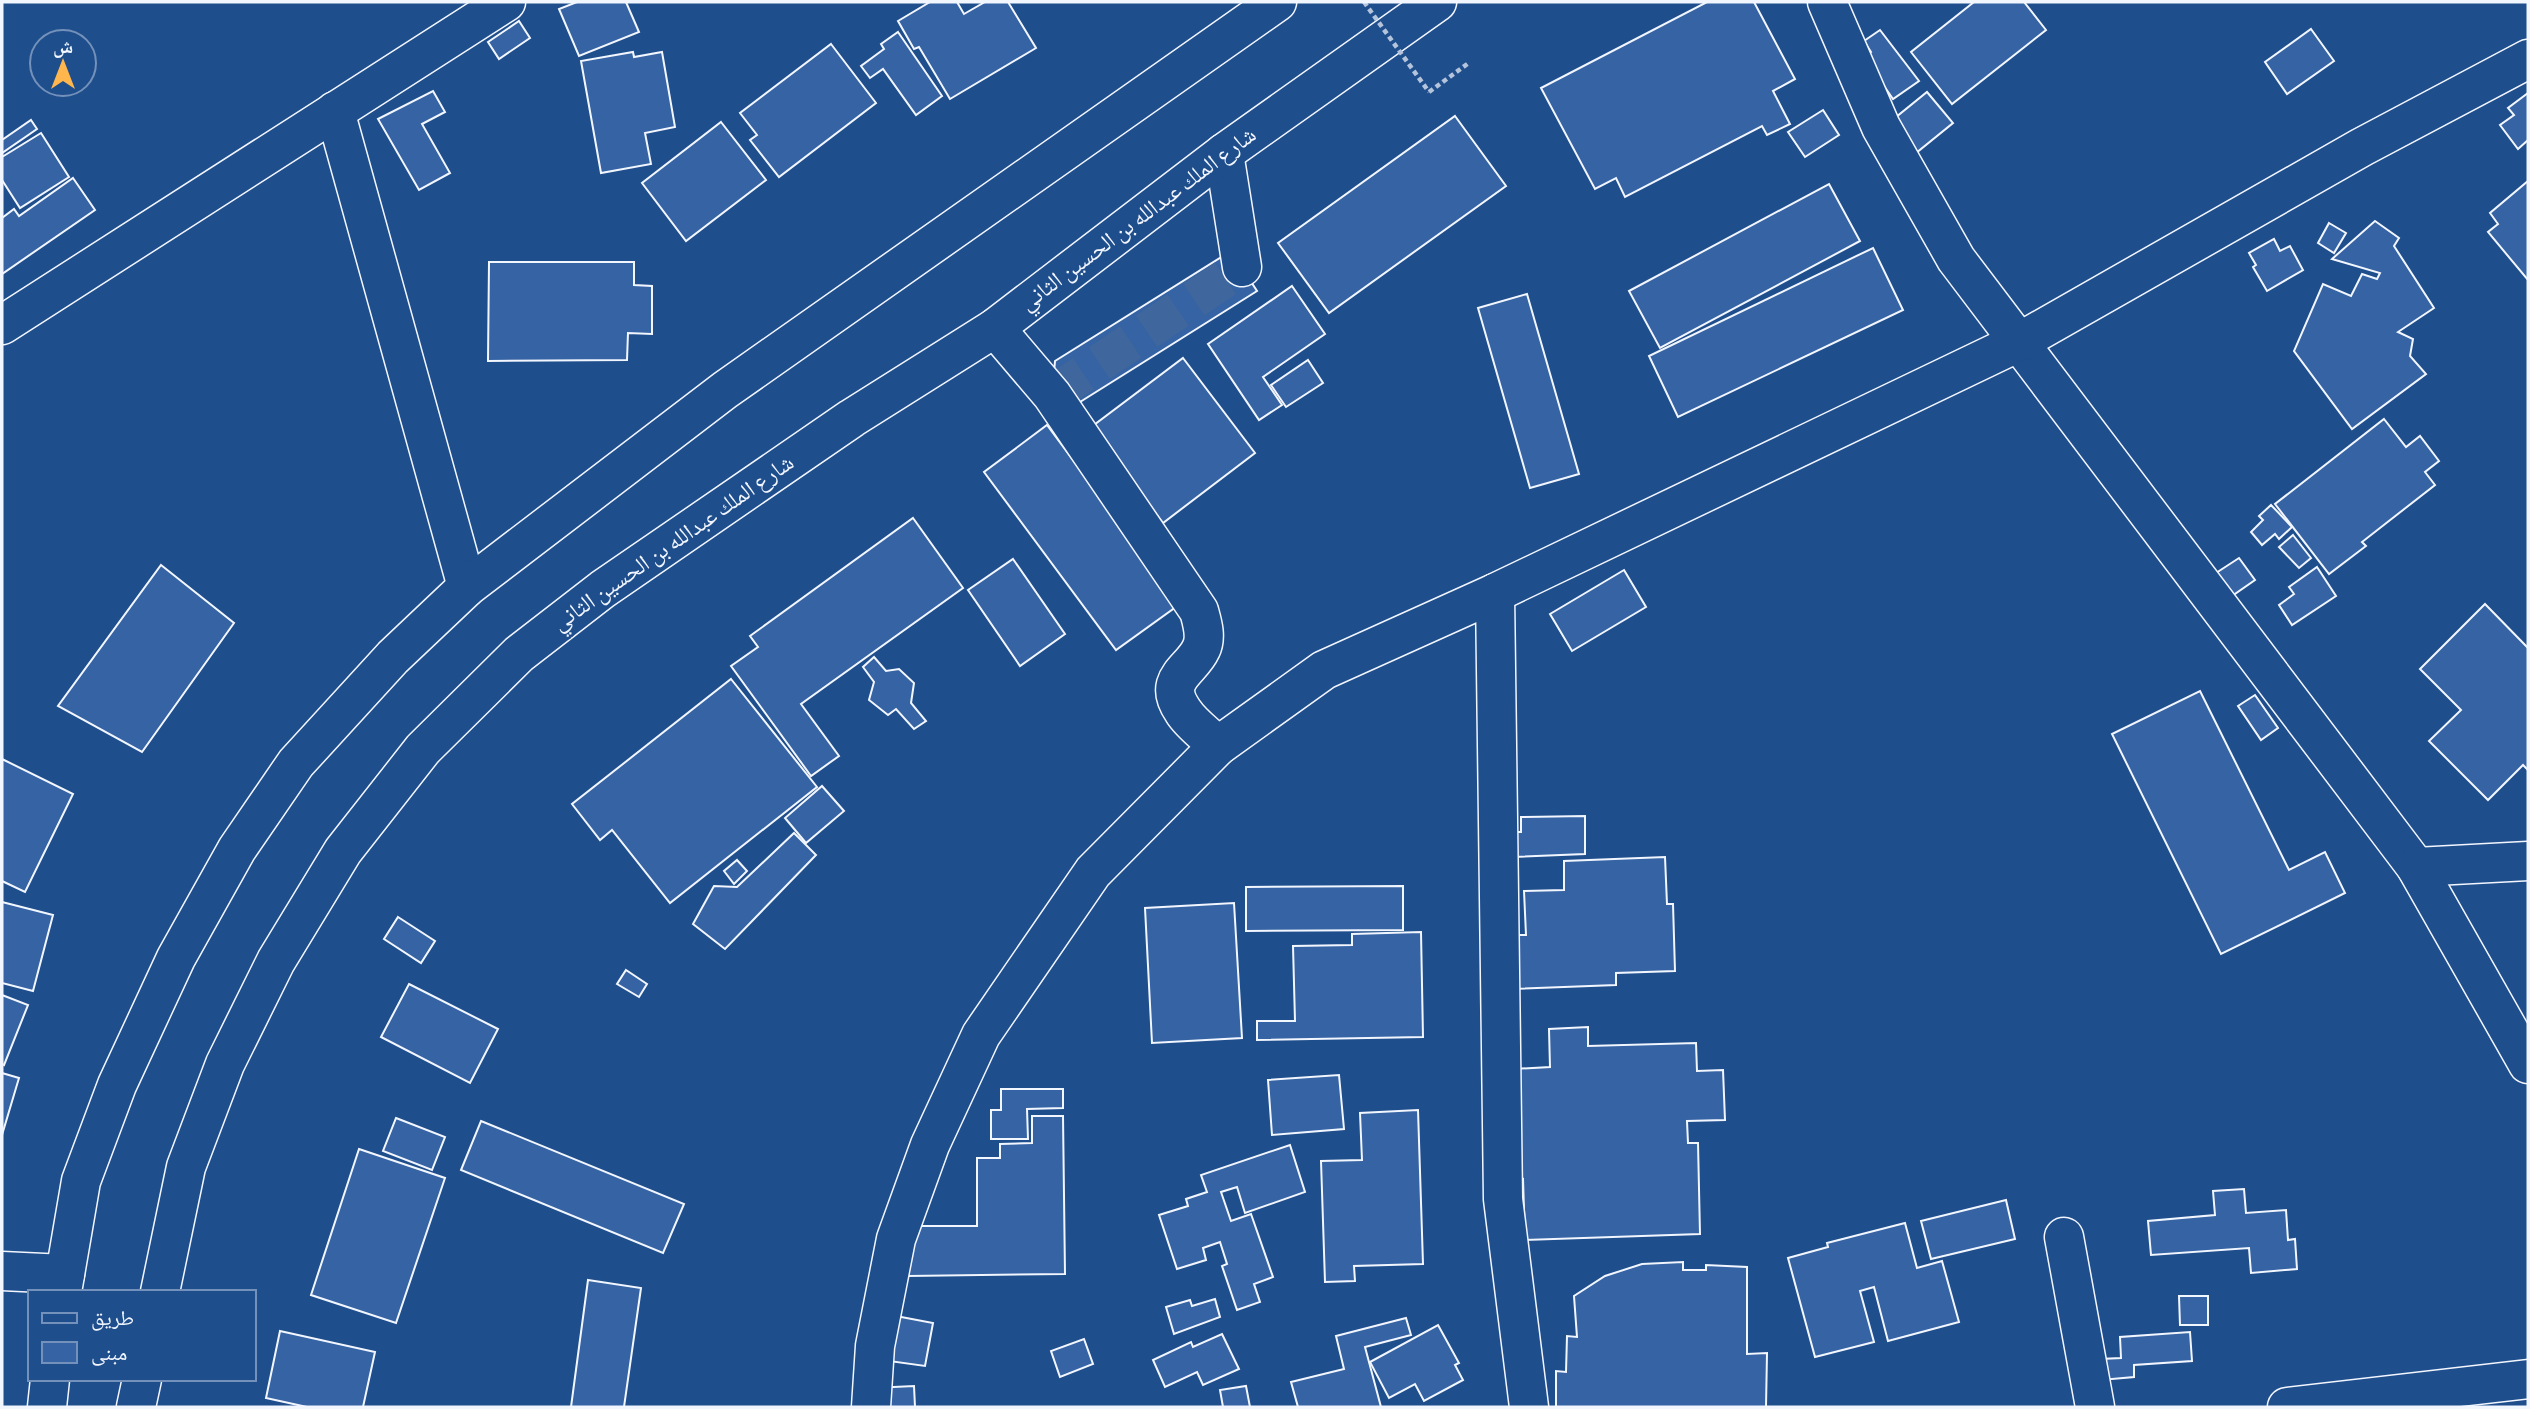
<svg xmlns="http://www.w3.org/2000/svg" width="2530" height="1409" font-family="'Sofia Sans Condensed','Noto Naskh Arabic',sans-serif">
<style>
.building{fill:#3563a3;stroke:#f2f6ff;stroke-width:2}
.lines{fill:none;stroke-linecap:round;stroke-linejoin:round}
.minor-tunnel{stroke:#3f679d;stroke-width:38;stroke-dasharray:38 19;stroke-linecap:butt}
.minor-casing{stroke:#f2f6ff;stroke-width:41}
.highway-casing{stroke:#f2f6ff;stroke-width:41}
.path{stroke:#b3c4dc;stroke-width:4.5;stroke-dasharray:5 3.5;stroke-linecap:butt}
.minor{stroke:#1f4e8c;stroke-width:38}
.highway{stroke:#1f4e8c;stroke-width:38}
.path-bridge{stroke:#b3c4dc;stroke-width:4.5;stroke-dasharray:5 3.5;stroke-linecap:butt}
.labels{text-anchor:middle;dominant-baseline:central;stroke-width:5;stroke-linejoin:round;paint-order:stroke}
.street-label{font-size:23px;fill:#f2f6ff;stroke:#1f4e8c}
</style>
<rect width="100%" height="100%" fill="#1f4e8c"/>
<g class="building">
<polygon points="577,2 626,2 639,32 579,56 559,9"/>
<polygon points="930,2 957,2 964,14 985,2 1008,2 1036,48 950,99 919,47 914,49 898,21"/>
<polygon points="1707,2 1754,2 1795,79 1773,91 1790,124 1767,135 1762,126 1625,197 1616,178 1595,189 1541,88"/>
<polygon points="1974,2 2024,2 2046,30 1952,104 1911,52"/>
<polygon points="519,21 530,38 499,59 488,42"/>
<polygon points="2311,29 2334,61 2287,94 2265,62"/>
<polygon points="1880,30 1919,81 1893,99 1864,57 1871,52 1864,41"/>
<polygon points="898,32 942,96 916,115 883,69 870,78 861,66 884,49 881,44"/>
<polygon points="831,44 876,103 779,177 750,140 757,135 740,113"/>
<polygon points="633,52 634,57 662,52 675,127 645,133 651,164 601,173 581,61"/>
<polygon points="433,91 445,112 422,124 450,173 419,190 378,119"/>
<polygon points="1927,92 1953,123 1916,153 1890,122"/>
<polygon points="2528,93 2528,140 2518,149 2500,125 2514,115 2508,108"/>
<polygon points="1823,110 1839,135 1805,157 1788,132"/>
<polygon points="1455,116 1506,186 1329,313 1278,243"/>
<polygon points="31,120 37,129 2,153 2,140"/>
<polygon points="721,122 766,180 686,241 642,183"/>
<polygon points="41,133 69,177 20,208 2,180 2,157"/>
<polygon points="73,178 95,210 2,274 2,218 14,209 19,216"/>
<polygon points="2528,181 2528,280 2488,232 2498,224 2490,213"/>
<polygon points="1829,184 1860,241 1660,348 1629,291"/>
<polygon points="2375,221 2399,238 2394,246 2434,308 2398,332 2413,339 2410,356 2426,374 2352,429 2294,351 2323,284 2351,296 2362,274 2377,279 2380,273 2332,259"/>
<polygon points="2329,223 2346,233 2334,253 2318,243"/>
<polygon points="2274,239 2280,251 2290,246 2303,270 2267,291 2253,267 2256,265 2249,253"/>
<polygon points="1873,248 1903,310 1678,417 1649,356"/>
<polygon points="1231,251 1257,291 1080,402 1052,395 1055,361"/>
<polygon points="489,262 634,262 634,285 652,286 652,334 628,333 627,360 488,361"/>
<polygon points="1292,286 1325,334 1263,377 1282,405 1259,420 1208,344"/>
<polygon points="1527,294 1579,474 1530,488 1478,308"/>
<polygon points="1183,358 1255,453 1163,523 1090,428"/>
<polygon points="1308,360 1323,383 1286,407 1271,385"/>
<polygon points="2384,419 2406,447 2420,436 2439,461 2425,472 2435,485 2362,542 2366,546 2329,574 2275,504"/>
<polygon points="1047,425 1180,604 1116,650 984,472"/>
<polygon points="2271,505 2292,527 2279,539 2275,534 2262,545 2251,532 2263,520 2259,516"/>
<polygon points="913,518 963,588 801,704 839,756 811,776 731,666 758,647 750,636"/>
<polygon points="2293,535 2311,558 2299,568 2279,547"/>
<polygon points="2239,558 2255,580 2229,598 2213,575"/>
<polygon points="1013,559 1065,634 1020,666 968,590"/>
<polygon points="161,565 234,623 142,752 58,706"/>
<polygon points="2317,567 2336,596 2292,625 2279,605 2294,594 2289,587"/>
<polygon points="1624,570 1646,607 1572,651 1550,614"/>
<polygon points="2485,604 2528,648 2528,770 2523,765 2488,800 2429,741 2461,710 2420,669"/>
<polygon points="874,657 886,671 899,669 914,683 911,703 926,721 914,729 896,709 888,715 869,700 874,682 863,667"/>
<polygon points="731,679 817,787 670,903 612,830 600,840 572,804"/>
<polygon points="2200,691 2289,870 2325,852 2345,893 2221,954 2112,734"/>
<polygon points="2255,695 2278,728 2261,740 2238,706"/>
<polygon points="2,759 73,794 25,892 2,881"/>
<polygon points="822,786 844,811 806,843 785,818"/>
<polygon points="1585,816 1585,854 1514,857 1514,832 1521,832 1521,817"/>
<polygon points="794,833 816,855 725,949 693,924 714,886 737,887"/>
<polygon points="1665,857 1667,904 1673,904 1675,971 1616,973 1616,985 1510,989 1508,935 1526,935 1524,891 1564,890 1564,861"/>
<polygon points="737,860 747,871 734,884 724,871"/>
<polygon points="1403,886 1403,930 1246,931 1246,887"/>
<polygon points="2,902 53,915 33,991 2,983"/>
<polygon points="1234,903 1242,1038 1152,1043 1145,908"/>
<polygon points="398,917 435,941 421,963 384,939"/>
<polygon points="1421,932 1423,1037 1257,1040 1257,1021 1295,1021 1293,946 1352,945 1352,934"/>
<polygon points="626,970 647,984 639,997 617,984"/>
<polygon points="409,984 498,1029 470,1083 381,1037"/>
<polygon points="2,995 28,1005 4,1065 2,1064"/>
<polygon points="1588,1027 1588,1046 1696,1043 1697,1071 1723,1070 1725,1120 1687,1121 1688,1143 1698,1143 1700,1234 1525,1240 1523,1179 1516,1180 1513,1069 1550,1067 1549,1029"/>
<polygon points="2,1073 19,1078 2,1135"/>
<polygon points="1339,1075 1344,1129 1272,1135 1268,1080"/>
<polygon points="1001,1089 1063,1089 1063,1108 1027,1109 1028,1139 991,1139 991,1110 1001,1110"/>
<polygon points="1418,1110 1423,1264 1354,1266 1355,1281 1325,1282 1321,1161 1362,1160 1360,1113"/>
<polygon points="1032,1116 1063,1116 1065,1274 908,1276 908,1226 977,1226 977,1158 1000,1158 1000,1144 1032,1143"/>
<polygon points="396,1118 445,1137 432,1170 383,1151"/>
<polygon points="481,1121 684,1204 663,1253 461,1170"/>
<polygon points="1290,1145 1305,1192 1245,1213 1237,1187 1221,1192 1231,1221 1251,1214 1273,1277 1254,1284 1260,1302 1237,1310 1222,1266 1227,1264 1220,1242 1203,1248 1206,1260 1177,1269 1159,1215 1188,1206 1186,1199 1207,1192 1201,1175"/>
<polygon points="359,1149 445,1178 396,1323 311,1295"/>
<polygon points="2244,1189 2246,1213 2286,1210 2288,1240 2295,1239 2297,1269 2251,1273 2249,1248 2151,1255 2148,1221 2215,1215 2213,1191"/>
<polygon points="2006,1200 2015,1239 1931,1259 1921,1221"/>
<polygon points="1905,1223 1917,1268 1942,1261 1959,1322 1888,1341 1874,1287 1860,1291 1874,1342 1815,1357 1788,1258 1828,1247 1827,1243"/>
<polygon points="1683,1262 1683,1270 1706,1270 1706,1265 1747,1267 1747,1354 1767,1353 1766,1407 1556,1407 1556,1371 1566,1372 1567,1336 1577,1337 1574,1296 1605,1276 1642,1264"/>
<polygon points="588,1280 641,1288 624,1407 571,1407"/>
<polygon points="2179,1296 2208,1296 2208,1325 2180,1325"/>
<polygon points="1215,1299 1220,1317 1174,1334 1166,1307 1190,1300 1192,1306"/>
<polygon points="896,1316 933,1323 925,1366 889,1361"/>
<polygon points="1406,1318 1411,1335 1365,1347 1381,1407 1298,1407 1291,1382 1344,1369 1336,1336"/>
<polygon points="1438,1325 1459,1363 1455,1365 1463,1380 1424,1401 1415,1384 1389,1398 1370,1362"/>
<polygon points="280,1331 375,1352 363,1407 307,1407 266,1398"/>
<polygon points="2190,1332 2192,1361 2134,1365 2134,1377 2101,1380 2100,1359 2121,1358 2120,1337"/>
<polygon points="1222,1334 1239,1369 1203,1385 1197,1372 1165,1387 1153,1360 1191,1342 1193,1347"/>
<polygon points="1084,1339 1093,1364 1060,1377 1051,1351"/>
<polygon points="914,1386 915,1407 874,1407 873,1388"/>
<polygon points="1246,1386 1250,1407 1223,1407 1220,1390"/>
</g>
<g class="lines">
<polyline class="minor-tunnel" points="1052,395 1242,267"/>
<defs>
<g id="minor">
<polyline points="1827,2 1881,127 1956,259 2416,867 2528,1064"/>
<polyline points="335,111 467,587"/>
<polyline points="1224,153 1242,267"/>
<polyline points="2,325 506,2"/>
<path d="M995,328L1052,395L1199,611C1202,622 1207,637 1201,649C1191,671 1161,679 1183,711C1191,724 1207,735 1218,746"/>
<polyline points="1495,593 1503,1199 1529,1407"/>
<polyline points="2416,867 2528,861"/>
<polyline points="2064,1237 2095,1407"/>
<polyline points="2,1271 65,1274"/>
<polyline points="871,1407 875,1346 896,1239 930,1145 981,1035 1093,872 1218,746 1324,670 1495,593 2021,341 2362,147 2528,59"/>
<polyline points="2287,1407 2528,1379"/>
</g>
<g id="highway">
<polyline points="62,1292 81,1181 117,1085 176,958 237,849 296,763 393,657 467,587 725,390 1277,2"/>
<polyline points="160,1292 186,1167 225,1064 276,961 343,851 423,749 519,654 603,589 852,418 995,328 1224,153 1437,2"/>
<polyline points="47,1407 50,1379"/>
<polyline points="136,1407 142,1379"/>
</g>
</defs>
<use href="#minor" class="minor-casing"/>
<use href="#highway" class="highway-casing"/>
<polyline class="path" points="1429,92 1470,62"/>
<use href="#minor" class="minor"/>
<use href="#highway" class="highway"/>
<polyline class="path-bridge" points="1364,2 1429,92"/>
</g>
<g class="labels">
<g class="street-label">
<text transform="translate(1138 219) rotate(-37)">شارع الملك عبدالله بن الحسين الثاني</text>
<text transform="translate(673 543) rotate(-35)">شارع الملك عبدالله بن الحسين الثاني</text>
</g>
</g>
<rect width="2530" height="1409" fill="none" stroke="#f2f6ff" stroke-width="7"/>
<rect x="28" y="1290" width="228" height="91" fill="#1f4e8c" stroke="#7391ba" stroke-width="2"/>
<rect x="42" y="1313" width="35" height="10" fill="#1f4e8c" stroke="#7391ba" stroke-width="2"/>
<text x="91" y="1325" font-size="21" fill="#f2f6ff">طريق</text>
<rect x="42" y="1342" width="35" height="21" fill="#3563a3" stroke="#7391ba" stroke-width="2"/>
<text x="91" y="1360" font-size="21" fill="#f2f6ff">مبنى</text>
<g transform="translate(63 63)"><circle r="33" fill="#1f4e8c" stroke="#7391ba" stroke-width="2"/>
<path d="M0-5L12 26L0 18L-12 26Z" fill="#ffb74d"/>
<text y="-10" font-size="19" font-weight="bold" text-anchor="middle" fill="#f2f6ff">ش</text>
</g>
</svg>
